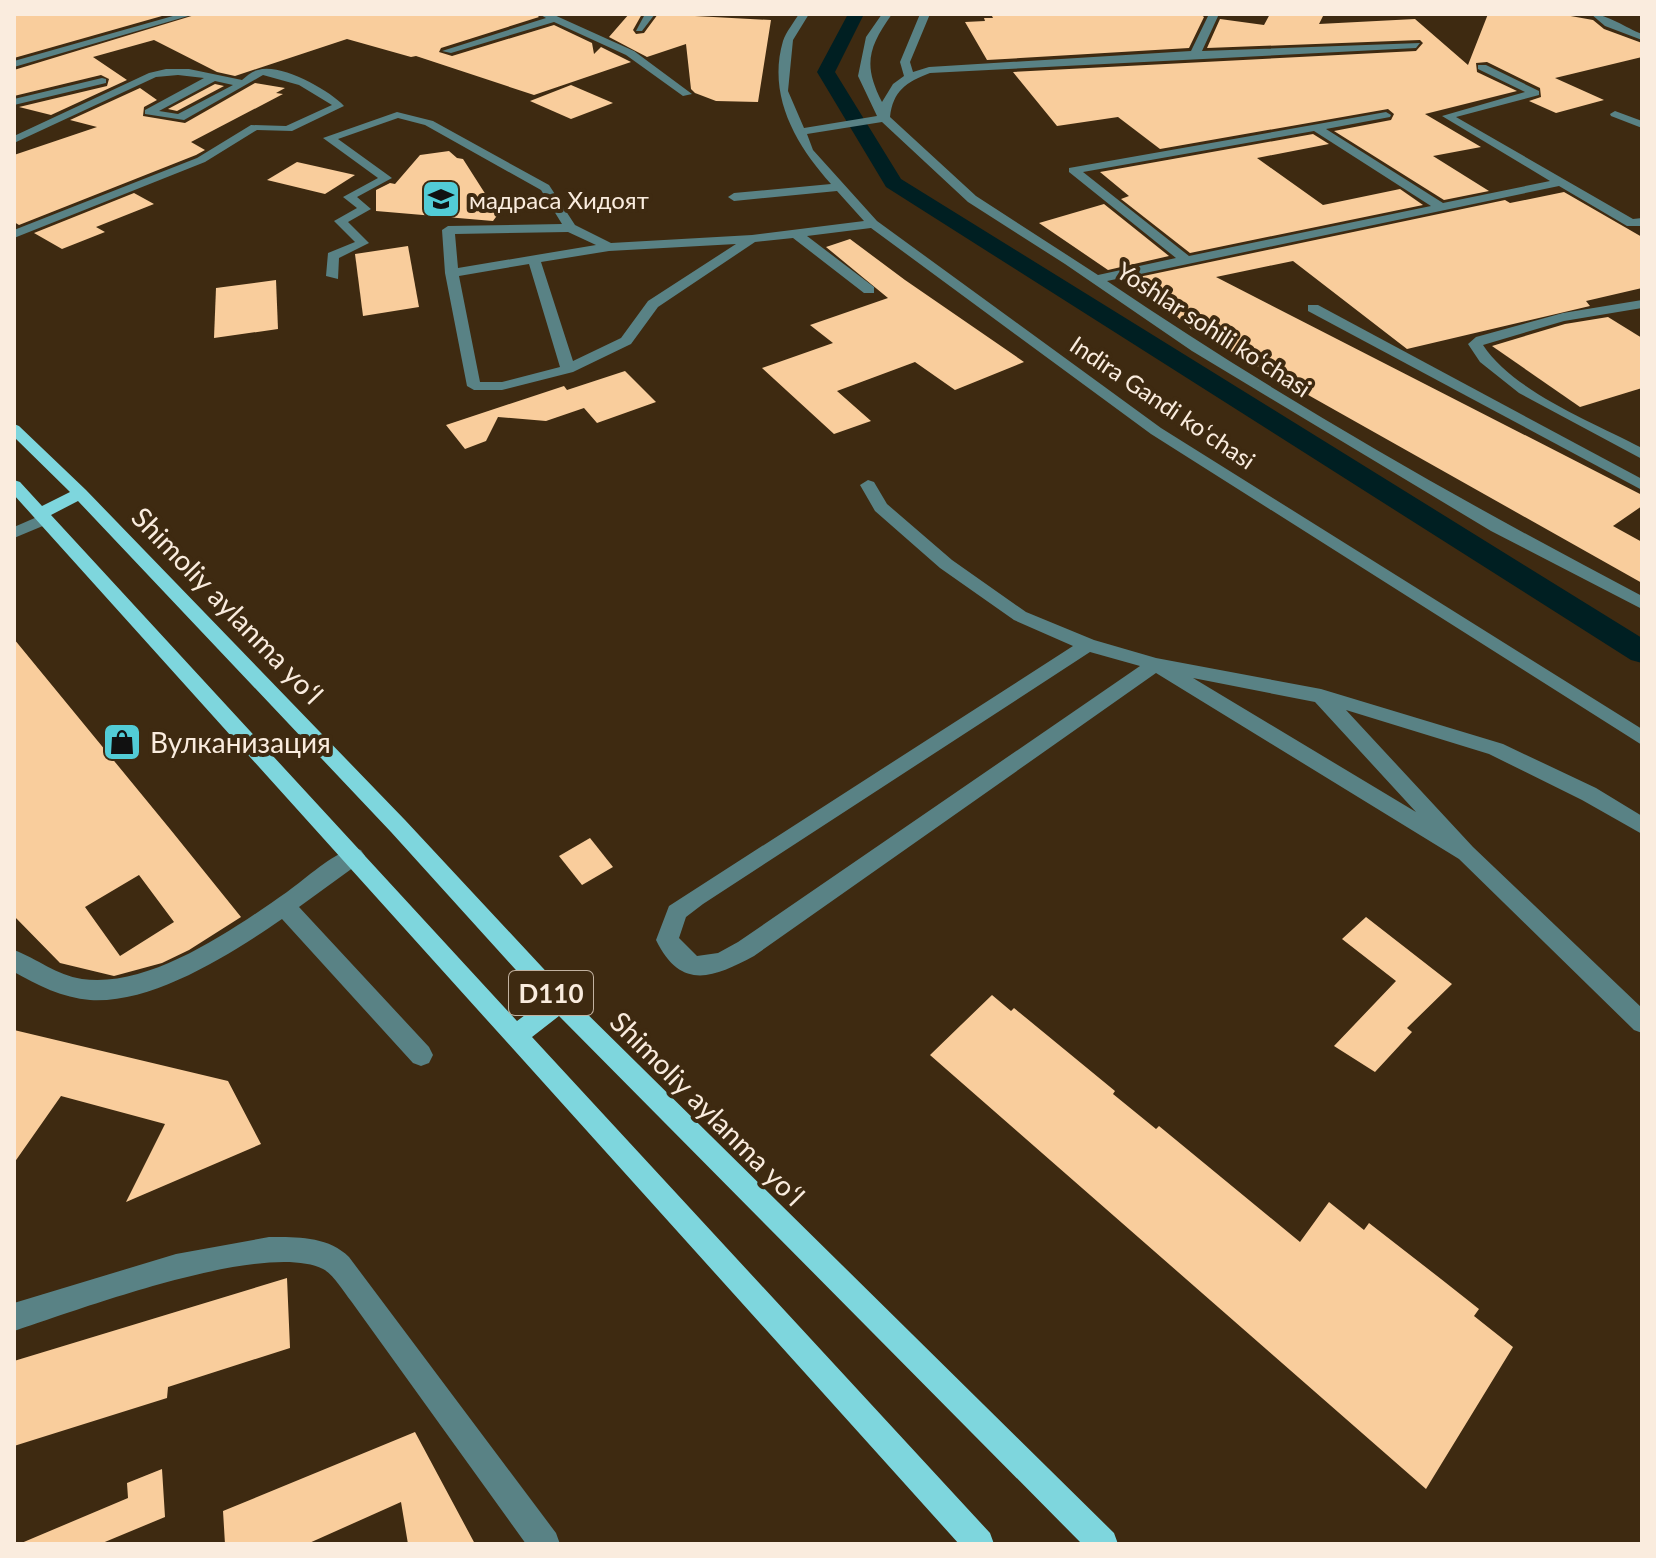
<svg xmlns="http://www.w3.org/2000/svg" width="1656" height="1558" font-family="Lato,sans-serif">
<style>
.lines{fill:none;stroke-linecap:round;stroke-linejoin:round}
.canal{fill:#001f22;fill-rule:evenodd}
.building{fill:#f9cd9c;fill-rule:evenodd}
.minor{fill:#598285;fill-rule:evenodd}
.major{fill:#7ed6dd;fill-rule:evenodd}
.labels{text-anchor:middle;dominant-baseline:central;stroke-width:8;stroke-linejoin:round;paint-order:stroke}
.far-poi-label{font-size:24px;fill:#faecde;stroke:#3e2a11;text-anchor:start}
.far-street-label{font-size:24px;fill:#faecde;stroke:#3e2a11}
.shield{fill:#3e2a11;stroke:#c2b2a0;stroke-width:2}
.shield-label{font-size:26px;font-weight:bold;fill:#faecde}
.street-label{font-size:28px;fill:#faecde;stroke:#3e2a11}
.poi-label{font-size:28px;fill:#faecde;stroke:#3e2a11;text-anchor:start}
</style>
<rect width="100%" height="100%" fill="#3e2a11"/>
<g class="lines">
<polygon class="canal" points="848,14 864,14 835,72 901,179 1642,638 1642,663 1631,660 886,187 817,72"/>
</g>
<g class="building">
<polygon points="14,14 169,14 14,58"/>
<polygon points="198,14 536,14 539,17 441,48 439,52 452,56 554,25 592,43 594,54 601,47 631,62 534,95 416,56 411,57 347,39 235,76 217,72 154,40 93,57 127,80 51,115 19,107 107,86 109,79 101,75 14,96 14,70"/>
<polygon points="629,14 642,14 633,30 636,34 644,33 658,14 771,20 758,102 716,101 695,93 691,89 686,44 647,57 609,37"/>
<polygon points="1037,14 1200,14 1204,17 1189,48 987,60 965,22 985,21 984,18 993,18 992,16"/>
<polygon points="1270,14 1324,14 1319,24 1415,19 1468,65 1488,14 1565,15 1593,20 1604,29 1642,43 1642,57 1555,78 1604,100 1556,113 1529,101 1541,97 1540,88 1487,62 1476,63 1477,72 1517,91 1425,114 1481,147 1433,156 1489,191 1444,200 1334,131 1391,120 1394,114 1388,109 1160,149 1118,117 1057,126 1013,72 1416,51 1423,43 1420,40 1207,48 1220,19 1264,25"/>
<polygon points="255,83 285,88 276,93 283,94 191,142 205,150 196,155 19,225 14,222 14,155 97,127 70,120 140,88 157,100 144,107 143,116 185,123"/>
<polygon points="215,84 224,86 177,111 168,109"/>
<polygon points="571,85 613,103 571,119 530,101"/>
<polygon points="1313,134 1329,144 1257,158 1323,205 1400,189 1423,205 1190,253 1121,199 1129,196 1100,172"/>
<polygon points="449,151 457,158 463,159 486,195 511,197 493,221 376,211 376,190 390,183 395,184 420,155"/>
<polygon points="297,162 355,175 325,194 267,180"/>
<polygon points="1564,192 1642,237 1642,288 1586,301 1590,306 1407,349 1293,261 1216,277 1642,495 1642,506 1613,526 1642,542 1642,583 1191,329 1134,278 1505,200 1510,203"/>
<polygon points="134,193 154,204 96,227 105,232 62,249 34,233"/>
<polygon points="1104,204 1169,256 1108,270 1039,223"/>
<polygon points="850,239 905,280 1024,362 955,390 915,362 837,391 871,421 834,434 762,368 833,343 810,325 888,298 826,247"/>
<polygon points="408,246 419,307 363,316 355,254"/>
<polygon points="276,280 278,329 214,338 216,288"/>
<polygon points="1608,317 1642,338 1642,388 1580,407 1492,346 1565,324"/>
<polygon points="625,371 656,402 597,423 584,408 546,421 498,417 486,441 465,449 446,425 564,386 567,390"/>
<path d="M14,639L170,829L241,917L189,950L162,963L114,976L60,963L14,916ZM139,875L174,922L120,956L85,907Z"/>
<polygon points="590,838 613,867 582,885 559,856"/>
<polygon points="1366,917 1452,984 1407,1028 1412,1032 1375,1072 1334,1046 1396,981 1342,939"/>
<polygon points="992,995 1011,1011 1014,1008 1115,1091 1113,1094 1156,1129 1159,1126 1300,1242 1329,1202 1364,1230 1369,1223 1441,1279 1479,1309 1474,1316 1513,1347 1426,1489 930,1055"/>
<polygon points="14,1030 228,1081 261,1144 126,1202 165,1124 61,1096 14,1163"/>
<polygon points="287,1278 290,1348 168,1387 167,1398 14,1446 14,1361"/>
<polygon points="415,1432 475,1544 408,1544 401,1502 307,1544 225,1544 223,1511"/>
<polygon points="162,1469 165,1517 100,1544 19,1544 128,1498 127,1483"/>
</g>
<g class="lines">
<g class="minor">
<polygon points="180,14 195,14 14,67 14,61"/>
<polygon points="539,14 552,14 634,51 692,94 683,96 626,55 554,22 451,53 442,51 546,18"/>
<polygon points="645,14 655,14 642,31 636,31"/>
<path d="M799,14H809L793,40L788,91L804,128L877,116L858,76L866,37L882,14H892C868,48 863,65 882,102L893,84L904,76L900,62L920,14H930L910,62L913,72L929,67L1191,51L1209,14H1219L1202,51L1420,43L1416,48L930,73C906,82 893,91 890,117L976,196L1098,275L1176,258L1069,172V168L1386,112L1391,115L1390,117L1326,129L1443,203L1550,181L1442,116L1525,92L1478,69V65H1486L1539,91V95L1456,117L1633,219L1642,218V226H1627L1559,186L1107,281C1278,397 1459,500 1642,596V609L1491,531L1192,351L1065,264L968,202L882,122L807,134L813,150L877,221L1161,428L1642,729V745L1151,434L871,228L807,236L874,287V293H864L793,238L755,242L658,307L631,344L573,372L502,390H474L467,386L445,273L442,230L448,226L562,224L541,190L425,125L398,118L338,139L392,178L357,197L371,209L348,222L369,243L339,258L338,279L326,276L328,253L355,242L334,221L357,208L343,197L378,178L323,138L397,112L433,121L549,185L575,225L611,243L752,235L864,221L837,191L734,201L728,197L734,193L831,184C796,145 767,96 783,41C786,32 794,22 799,14ZM1314,131L1431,206L1189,256L1083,172ZM568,232L596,245L458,268L455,234ZM736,244L648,301L621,338L573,361L541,262L609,251ZM529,264L560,367L502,382H480L459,276Z"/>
<path d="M1591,14C1607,14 1626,28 1642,34V40L1605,26Z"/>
<path d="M166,69H189L242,80C247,76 252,71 258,70C281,63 329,90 344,106L292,131L257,130L205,162L14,238V230L197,158L251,125L286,126L332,105L299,85L263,75L184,120L145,114V110L204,78L178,75L156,77L14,143V136L149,73ZM215,81L233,85L178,114L159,111Z"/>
<polygon points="102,78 106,79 106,83 14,105 14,99"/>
<polygon points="1615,111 1642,121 1642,128 1611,116 1610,114"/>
<path d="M1642,300V308L1564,321L1483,345C1514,392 1593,422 1642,448V459L1519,393L1480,362L1468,344L1476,337L1563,313Z"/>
<polygon points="1308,305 1318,305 1642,479 1642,490 1308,311"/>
<path d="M868,480L874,482L887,504L952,560L1026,612L1094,640L1156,658L1321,689L1503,744L1596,788L1642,816V834L1582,800L1489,754L1346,710L1473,847L1642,1008V1033L1634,1030L1459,859L1156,673L754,956C713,978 681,991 656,940L669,906L1073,646L1014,620L940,568L875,511L860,485ZM1090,652L1140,666L738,942L718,953L697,956L679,938L686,917L703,904ZM1193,678L1315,702L1416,812Z"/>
<polygon points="44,514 52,519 50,523 14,538 14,527"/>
<path d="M354,848L361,850L365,856L361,862L299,907L429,1047L433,1055L429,1063L421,1066L413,1063L282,919C231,954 153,1004 90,1000C63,998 37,985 14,972V950C38,959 56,975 82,979C150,989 235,928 287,892C308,877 330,855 354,848Z"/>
<path d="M269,1237C296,1237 328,1236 349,1257L556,1533L560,1544H526L351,1301C343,1291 334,1275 323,1269C264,1240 78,1310 14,1331V1303L176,1254Z"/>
</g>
<path class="major" d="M14,424L19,426L86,490L405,820L568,995L1114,1533L1118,1544H1082L559,1016L532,1037L990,1533L994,1544H959L14,495V480L20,482L42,506L70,492L14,437ZM78,501L391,832L544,1001L517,1021L51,515Z"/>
</g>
<defs>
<symbol id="university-square" viewBox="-11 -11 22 22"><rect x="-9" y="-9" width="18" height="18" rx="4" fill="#52ccd6" stroke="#3e2a11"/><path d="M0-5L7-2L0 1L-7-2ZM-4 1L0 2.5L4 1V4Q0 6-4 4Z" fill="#111"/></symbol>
<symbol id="shop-square" viewBox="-11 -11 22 22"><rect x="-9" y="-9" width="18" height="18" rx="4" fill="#52ccd6" stroke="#3e2a11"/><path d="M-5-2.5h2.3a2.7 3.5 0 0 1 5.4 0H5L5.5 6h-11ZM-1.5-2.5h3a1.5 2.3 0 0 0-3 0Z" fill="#111"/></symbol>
</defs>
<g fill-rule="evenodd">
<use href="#university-square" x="419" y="177" width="44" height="44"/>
<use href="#shop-square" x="100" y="720" width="44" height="44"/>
</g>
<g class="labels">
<g class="far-poi-label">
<text x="469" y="199">мадраса Хидоят</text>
</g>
<g class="far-street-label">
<text transform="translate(1214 329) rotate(33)">Yoshlar sohili koʻchasi</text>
<text transform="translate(1163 402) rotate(34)">Indira Gandi koʻchasi</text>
</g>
<rect class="shield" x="509" y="971" width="84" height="44" rx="6"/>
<g class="shield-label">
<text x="551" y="993">D110</text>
</g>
<g class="street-label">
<text transform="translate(228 605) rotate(46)">Shimoliy aylanma yoʻl</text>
<text transform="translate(708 1108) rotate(45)">Shimoliy aylanma yoʻl</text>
</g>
<g class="poi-label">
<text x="150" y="742">Вулканизация</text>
</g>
</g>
<rect width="1656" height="1558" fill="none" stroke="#faecde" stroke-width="32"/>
</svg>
